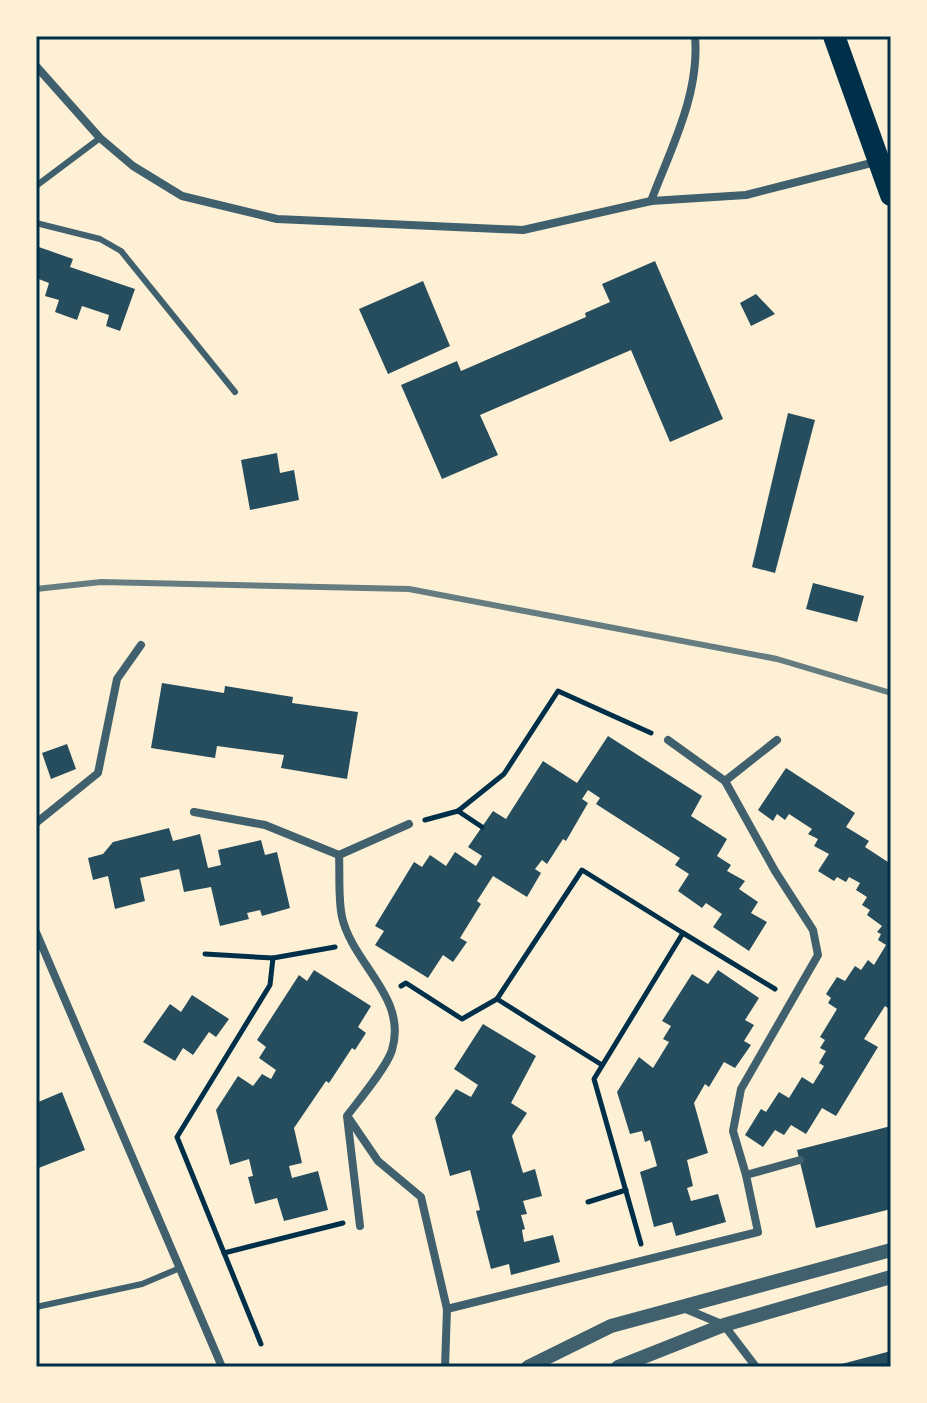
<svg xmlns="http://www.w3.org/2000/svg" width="927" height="1403" font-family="'Varela Round',sans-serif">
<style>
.building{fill:#264d5e}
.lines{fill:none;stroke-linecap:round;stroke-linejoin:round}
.path{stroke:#003049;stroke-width:5}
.service{stroke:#3f606c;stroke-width:6}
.minor{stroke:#3f606c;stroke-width:8}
.tertiary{stroke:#3f606c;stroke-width:14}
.trunk{stroke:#003049;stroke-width:22}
.rail{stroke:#657d81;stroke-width:6}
.neatline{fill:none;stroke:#003049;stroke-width:3}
</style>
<rect width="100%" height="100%" fill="#fdf0d5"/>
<g class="building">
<polygon points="36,246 73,259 70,267 135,289 120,331 106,326 109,315 82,306 77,320 55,312 59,300 45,296 49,283 36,278"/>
<polygon points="655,261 723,419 670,442 631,350 480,415 498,455 442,479 401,385 457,361 461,371 586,317 585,313 610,302 602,284"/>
<polygon points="423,281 450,346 388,374 359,309"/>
<polygon points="756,294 775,314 751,326 740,303"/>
<polygon points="788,413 815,420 775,573 752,567"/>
<polygon points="277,453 280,473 294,470 299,500 250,510 241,460"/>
<polygon points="813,583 864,596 857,622 806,609"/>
<polygon points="162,683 224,693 225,686 293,697 292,703 358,712 347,779 281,768 284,755 217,746 215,758 151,748"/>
<polygon points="608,736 702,796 691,816 727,839 717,856 731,865 727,871 745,881 739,889 758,902 751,913 767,922 749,951 713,927 722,914 706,903 702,908 678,891 689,874 675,865 680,858 596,804 600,798 588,790 582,799 588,803 566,841 563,839 547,864 542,860 535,869 541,873 527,897 493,876 477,901 481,904 460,938 467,942 453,962 443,955 428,978 375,945 384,931 375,926 414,862 422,867 430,855 446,866 455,852 476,866 482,856 468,847 493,811 506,819 543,761 577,783"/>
<polygon points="67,744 76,769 51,779 42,753"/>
<polygon points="786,768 855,813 846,827 869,841 865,847 891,864 891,1010 885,1006 864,1039 878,1047 836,1116 822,1108 806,1134 791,1125 784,1135 775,1130 763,1147 745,1135 761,1109 766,1112 779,1092 789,1098 802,1077 813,1084 824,1066 819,1063 826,1051 820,1048 825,1040 820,1037 837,1009 828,1003 831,998 826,994 837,977 845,981 855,966 861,970 868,960 874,965 886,945 878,940 881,934 877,932 882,926 867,915 870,910 862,905 867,897 856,890 860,883 849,877 846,882 837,877 834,881 818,871 829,854 814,846 818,839 808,834 812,829 789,814 785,820 777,814 773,821 758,810"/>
<polygon points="169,828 173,841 200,834 208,868 221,865 218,850 261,840 265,855 277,852 290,908 262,916 260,910 247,913 249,919 220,926 211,887 184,892 179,869 140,878 145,901 115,909 108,876 93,880 88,858 103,854 113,842"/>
<polygon points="314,970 371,1006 358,1027 366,1033 355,1050 352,1048 329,1083 326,1081 294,1128 302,1163 289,1166 292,1178 318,1171 328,1210 284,1221 277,1198 255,1204 248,1177 253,1176 249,1159 230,1165 216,1110 238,1076 253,1086 262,1074 271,1079 276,1070 259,1058 266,1047 257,1040 299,975 307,981"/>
<polygon points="718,970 759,998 745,1020 754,1025 744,1041 751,1045 735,1068 724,1062 709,1087 705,1084 694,1103 708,1153 687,1160 693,1186 687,1188 691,1201 718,1194 726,1222 676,1236 672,1222 654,1227 640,1172 657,1166 650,1140 645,1142 642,1131 630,1134 617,1092 639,1057 653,1068 669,1042 663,1039 671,1026 662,1021 692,974 708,984"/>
<polygon points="192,995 229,1019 216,1037 209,1032 193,1055 183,1048 175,1061 143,1042 170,1004 181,1012"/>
<polygon points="483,1024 536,1056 511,1103 527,1113 512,1136 523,1173 535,1169 542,1196 523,1201 527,1214 521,1215 525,1229 522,1230 524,1242 553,1235 560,1262 511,1275 509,1264 491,1269 476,1211 480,1210 470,1170 450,1176 435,1118 456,1089 471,1097 478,1085 454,1069"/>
<polygon points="62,1092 85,1150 36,1169 36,1103"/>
<polygon points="891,1126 891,1209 816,1228 797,1150"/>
<polygon points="891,1351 891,1367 835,1367 834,1366"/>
</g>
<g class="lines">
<g class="path">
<polyline points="458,811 504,774 558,691 651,733"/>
<polyline points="425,820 458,811 482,827"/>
<polyline points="205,954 273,958"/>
<polyline points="401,986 406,983 462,1019 497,999 602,1065"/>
<polyline points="497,999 582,870 683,933"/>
<polyline points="588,1202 626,1190"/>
<polyline points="641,1244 594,1079 683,933 775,989"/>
<polyline points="224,1253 343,1223"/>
<polyline points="261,1344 177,1137 270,985 273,958 335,947"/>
</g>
<g class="service">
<polyline points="36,186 100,138"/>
<polyline points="36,223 100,239 121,251 235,392"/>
<polyline points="36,1307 142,1284 180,1268"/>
</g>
<g class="minor">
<polyline points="36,66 100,138 133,166 182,196 277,219 523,230 651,201 746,195 891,158"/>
<path d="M651,201C671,148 700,94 695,36"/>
<polyline points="725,781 777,740"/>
<polyline points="194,812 265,825 339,855 409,824"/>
<polyline points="36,823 98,773 117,679 141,645"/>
<path d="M339,855C340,875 338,898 342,917C353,965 408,997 392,1050C387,1067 359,1100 347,1116L360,1226"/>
<polyline points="36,932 222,1367"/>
<polyline points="348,1117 378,1161 421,1197 447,1309 445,1367"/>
<polyline points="746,1175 800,1160"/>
<polyline points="681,1307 724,1325 756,1367"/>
<polyline points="447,1309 758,1232 746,1175 733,1131 741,1089 818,955 813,930 775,871 725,781 668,740"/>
</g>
<g class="tertiary">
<polyline points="528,1367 611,1326 891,1250"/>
<polyline points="618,1367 724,1325 891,1277"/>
</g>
<polyline class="trunk" points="834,36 891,195"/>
<polyline class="rail" points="36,589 101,582 409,589 777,659 891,693"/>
</g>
<rect width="927" height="1403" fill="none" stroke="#fdf0d5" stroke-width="76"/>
<rect x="38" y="38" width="851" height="1327" class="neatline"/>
</svg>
